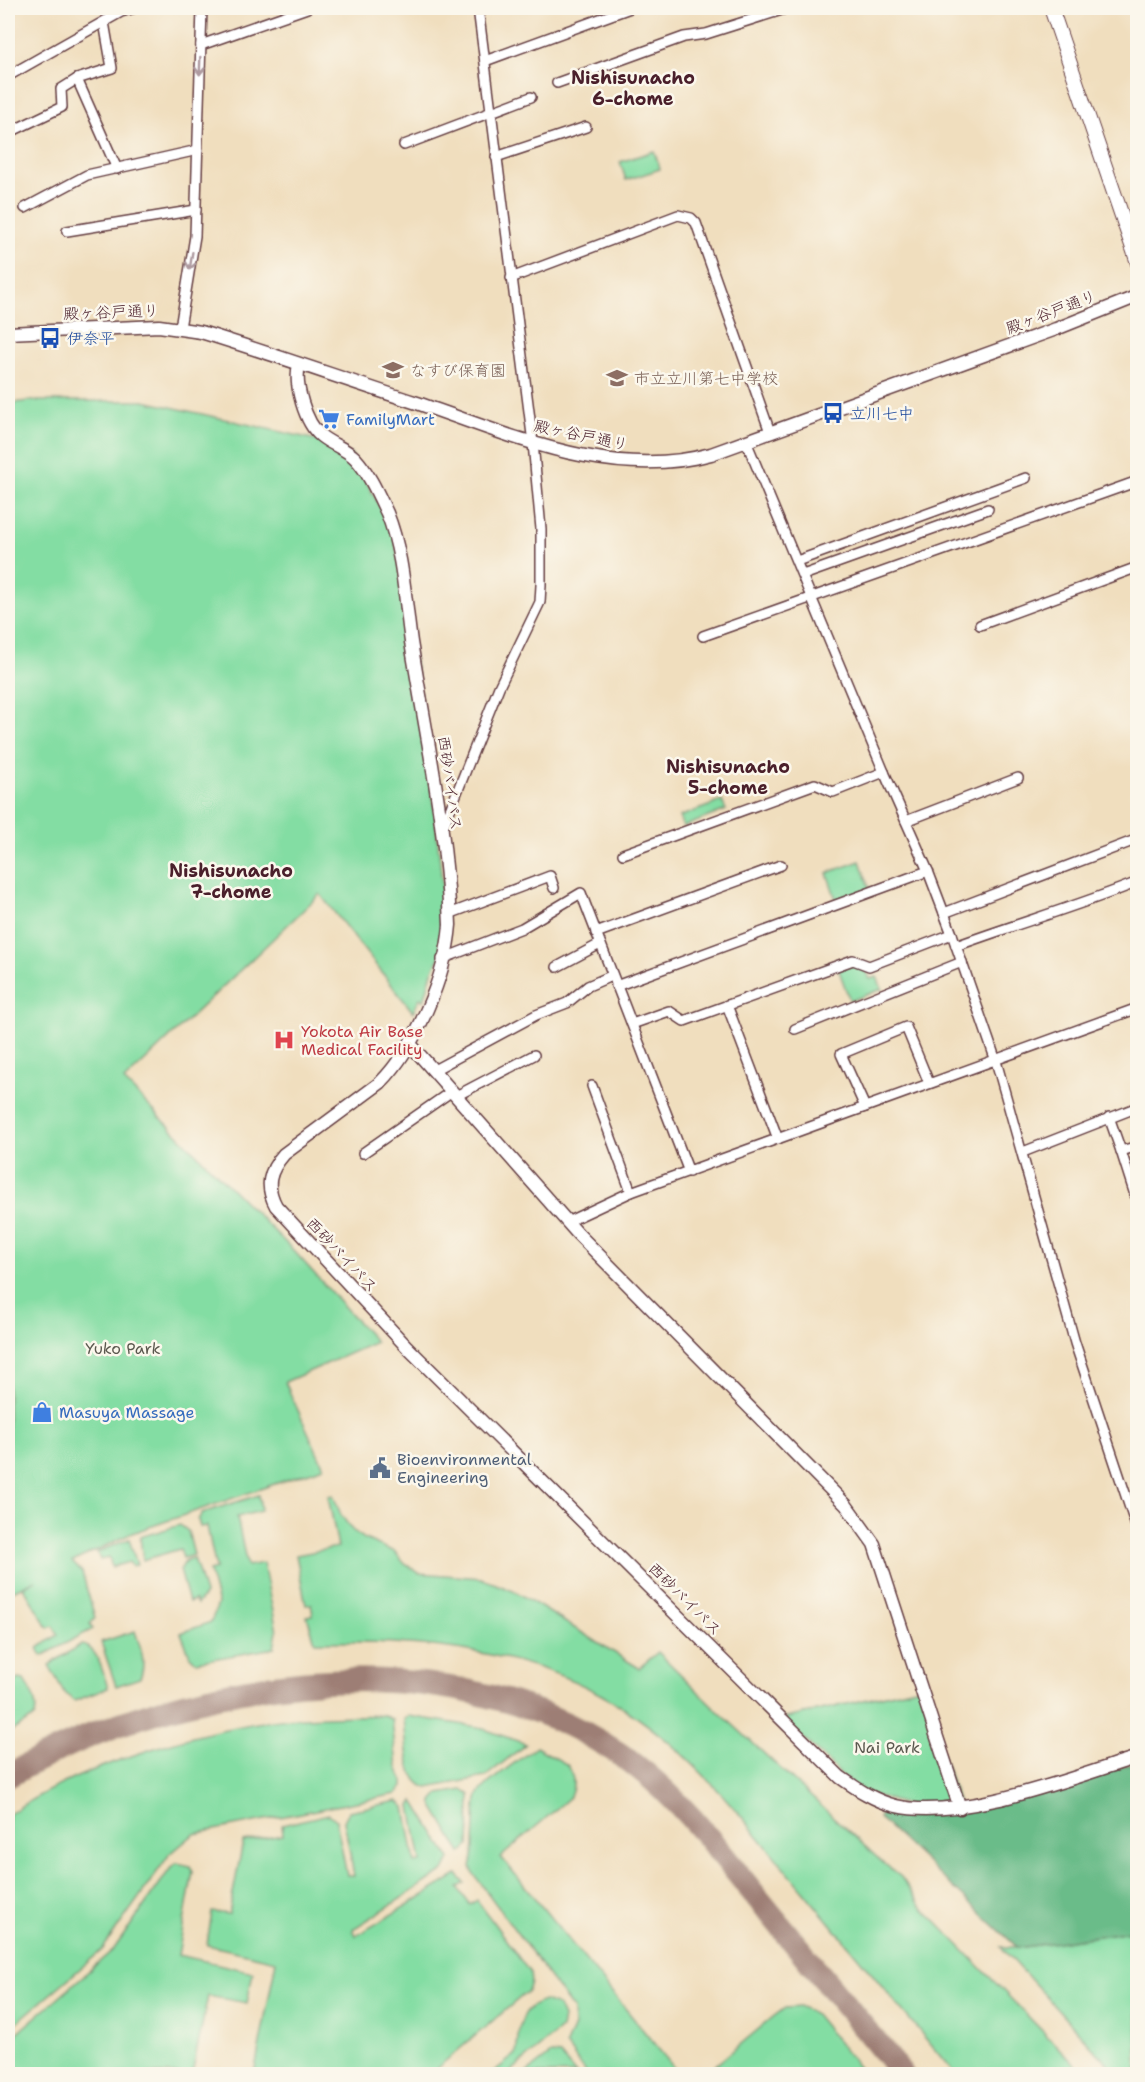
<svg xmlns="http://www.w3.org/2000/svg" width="1145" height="2082" font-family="'Shantell Sans','Klee One',sans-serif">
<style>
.green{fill:#83dda3;stroke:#667e67;stroke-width:1.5}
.forest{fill:#6abc89;stroke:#5a6e5a;stroke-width:1.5}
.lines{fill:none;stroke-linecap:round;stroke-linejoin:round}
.taxiway{stroke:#9d7e74;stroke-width:24}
.street-casing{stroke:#633c41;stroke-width:12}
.secondary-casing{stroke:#633c41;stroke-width:15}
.primary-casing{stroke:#633c41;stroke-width:16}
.street{stroke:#fff;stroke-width:9}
.secondary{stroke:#fff;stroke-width:12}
.primary{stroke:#fff;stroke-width:14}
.oneway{stroke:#ae9aa0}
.labels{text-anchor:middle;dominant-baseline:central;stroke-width:5;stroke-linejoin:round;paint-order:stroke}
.street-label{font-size:16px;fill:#4a1f2b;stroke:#fbf7ec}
.transit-label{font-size:16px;fill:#164399;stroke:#fbf7ec;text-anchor:start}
.education-label{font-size:16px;fill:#785e54;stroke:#fbf7ec;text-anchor:start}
.shop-label{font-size:16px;fill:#366cbe;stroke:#fbf7ec;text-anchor:start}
.health-label{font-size:16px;fill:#be3a42;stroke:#fbf7ec;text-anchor:start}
.park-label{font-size:16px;fill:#5b584f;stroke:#fbf7ec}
.service-label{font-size:16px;fill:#4e5e75;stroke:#fbf7ec;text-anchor:start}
.neighbourhood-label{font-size:18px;font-weight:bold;fill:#4a1f2b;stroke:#fbf7ec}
</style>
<rect width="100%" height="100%" fill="#fbf7ec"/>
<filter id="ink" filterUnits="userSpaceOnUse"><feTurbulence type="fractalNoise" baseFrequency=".0167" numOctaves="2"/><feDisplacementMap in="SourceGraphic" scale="12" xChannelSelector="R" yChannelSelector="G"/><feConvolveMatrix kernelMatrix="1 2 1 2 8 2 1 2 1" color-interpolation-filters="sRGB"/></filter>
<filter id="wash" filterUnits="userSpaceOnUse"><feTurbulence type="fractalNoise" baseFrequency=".008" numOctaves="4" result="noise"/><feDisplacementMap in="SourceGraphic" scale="24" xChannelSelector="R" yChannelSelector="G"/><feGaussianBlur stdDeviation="1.35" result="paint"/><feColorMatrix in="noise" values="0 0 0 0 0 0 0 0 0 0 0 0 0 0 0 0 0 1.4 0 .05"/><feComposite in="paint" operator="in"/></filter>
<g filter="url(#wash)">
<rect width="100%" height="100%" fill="#f0debe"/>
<g class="green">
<polygon points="654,151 660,169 626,180 620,162"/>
<polygon points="28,401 144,401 317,440 352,455 394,533 427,737 448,940 432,972 424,1001 420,998 413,1012 320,894 124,1081 294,1251 376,1342 285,1382 324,1467 132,1533 72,1562 82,1572 95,1618 90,1624 93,1629 42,1656 38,1648 58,1635 53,1626 48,1628 23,1587 36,1580 8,1593 8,404"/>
<polygon points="722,801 726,810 683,827 679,817"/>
<polygon points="860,861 870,890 837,902 827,873"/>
<polygon points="852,962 865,968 870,979 877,977 882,989 850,1001 838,968"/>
<polygon points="259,1495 261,1511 237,1517 247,1566 263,1563 277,1631 274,1648 196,1662 190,1656 181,1633 211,1622 218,1604 209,1571 216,1569 207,1526 200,1527 198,1520 202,1513"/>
<path d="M333,1495L341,1515L352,1530L365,1539L395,1552L405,1564L419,1573L481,1578L518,1593L639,1668L658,1652L720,1713L881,1861L901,1877L921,1906L1084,2074H955C903,2012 851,1949 799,1886C740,1814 682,1738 598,1693C512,1647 411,1640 315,1642L307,1616L313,1615L311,1604L306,1605L296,1555L338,1547L328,1496Z"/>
<polygon points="180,1525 188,1531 194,1555 183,1558 180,1549 143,1560 140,1537"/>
<polygon points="129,1539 137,1565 132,1566 129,1562 112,1567 109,1558 100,1560 97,1552"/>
<polygon points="194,1558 205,1594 197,1604 195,1600 189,1602 180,1570 186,1560"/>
<path d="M135,1631C140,1647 147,1662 140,1678L116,1686L101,1642Z"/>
<path d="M80,1645C98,1644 103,1674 108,1688L75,1701L65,1694L49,1665Z"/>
<path d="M18,1679L24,1680C32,1694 38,1701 35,1717L8,1733V1686Z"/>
<polygon points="920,1687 960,1808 920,1809 857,1790 783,1719"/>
<path d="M384,1715L392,1720L397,1767L403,1781V1787L396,1794L194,1834L169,1855L102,1950L8,2030V1815C68,1772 178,1737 251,1724C295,1716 340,1717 384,1715Z"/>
<path d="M408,1716L478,1727L526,1744L485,1777L427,1788C404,1781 407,1739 404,1719Z"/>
<path d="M536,1747L568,1765C574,1776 575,1786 570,1797L501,1857L679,2074H587L566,2045L574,2026L573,2009L473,1873L471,1866C477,1848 472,1802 480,1792C491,1778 521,1759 536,1747Z"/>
<polygon points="463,1790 470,1795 469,1846 461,1853 433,1806 433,1801 439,1794"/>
<polygon points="398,1801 405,1807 415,1863 421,1862 411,1806 414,1801 450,1859 444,1871 353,1929 356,1936 457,1875 465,1883 458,1888 470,1905 477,1900 530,1973 531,1983 528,1991 430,2074 254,2074 276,1961 207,1945 212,1912 229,1914 243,1842 283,1835 282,1825 329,1814 336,1820 347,1876 354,1876 344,1821 349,1811"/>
<polygon points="177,1863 190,1866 193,1872 178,1955 253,1972 247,2003 208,1996 192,2074 8,2074 8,2041 114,1949 172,1866"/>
<polygon points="1137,1930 1137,2074 1117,2074 1001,1947 1024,1947"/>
<path d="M545,2001L558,2006L563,2017L561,2029L508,2074H491L516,2054C519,2032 518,2006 545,2001Z"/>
<polygon points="801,2007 815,2014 864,2074 705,2074 773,2017 785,2008"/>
<polygon points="551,2054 560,2055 576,2074 525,2074"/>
</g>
<path class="forest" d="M1137,1762V1930L1018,1948L879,1818L883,1806C909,1814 934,1817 961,1813Z"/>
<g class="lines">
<path class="taxiway" d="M8,1776C190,1672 456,1631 635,1765C682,1801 718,1850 755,1895C804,1955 853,2015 902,2074"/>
</g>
</g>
<g filter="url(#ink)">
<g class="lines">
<defs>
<g id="street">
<polyline points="201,45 307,8"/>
<polyline points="485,61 630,8"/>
<polyline points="8,76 121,12 135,8"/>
<polyline points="77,79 117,169"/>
<polyline points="557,83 684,37 706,34 788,8"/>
<polyline points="8,133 62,107 61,89 77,79 112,68 104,22"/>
<polyline points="404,145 531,97"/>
<polyline points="496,157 586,127"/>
<polyline points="25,208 87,175 198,150"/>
<polyline points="67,231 196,210"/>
<polyline points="511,278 678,215 691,218 696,223 770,432"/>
<polyline points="180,328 195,236 202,8"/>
<polyline points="746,441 884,772 928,871 952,934 996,1061 1075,1343 1138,1532"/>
<polyline points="797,561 1026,478"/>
<polyline points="803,575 988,509"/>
<polyline points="980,625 1138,567"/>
<polyline points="703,636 1138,481"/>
<polyline points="906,821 1018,778"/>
<polyline points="442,830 499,687 540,602 541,585 541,529 533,443 478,8"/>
<polyline points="623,854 815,784 833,792 884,772"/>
<polyline points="944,913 1138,839"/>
<polyline points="449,914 550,876 554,888"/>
<polyline points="596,933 781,865"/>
<path d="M956,946C1016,924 1078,906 1138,882"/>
<polyline points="442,959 522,928 581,893 689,1172"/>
<polyline points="557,967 600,944"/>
<polyline points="616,986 928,871"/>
<polyline points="727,1005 778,1139"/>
<polyline points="632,1024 669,1011 684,1021 853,960 869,966 952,934"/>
<polyline points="795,1029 962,962"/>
<polyline points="434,1070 536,1015 567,1003 588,986 611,976"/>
<polyline points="592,1086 631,1192"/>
<polyline points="456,1096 534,1055"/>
<polyline points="865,1107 841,1054 906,1027 929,1083"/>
<polyline points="1109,1117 1121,1151 1138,1146"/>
<polyline points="1121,1151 1135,1195 1138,1194"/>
<polyline points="1023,1152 1138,1107"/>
<polyline points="363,1153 452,1091"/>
<polyline points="567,1222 631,1192 1138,1008"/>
</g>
<g id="secondary">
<path d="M8,333L159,326L201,332C273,354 343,379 414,402C509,434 610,482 711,454L1056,329L1138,296"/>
<path d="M299,365C294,384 305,423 321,436C332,445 345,448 355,458C369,473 378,494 387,513C403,552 405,600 411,642C426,735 447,830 450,925C446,975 416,1047 380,1083L284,1154C269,1171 265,1186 276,1206L407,1347L840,1777C857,1789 875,1801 896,1806C962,1821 1073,1777 1138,1757"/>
<polyline points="410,1044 578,1234 846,1505 874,1544 960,1808"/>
</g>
<polyline id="primary" points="1051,8 1138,263"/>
</defs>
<use href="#street" class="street-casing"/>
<use href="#secondary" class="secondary-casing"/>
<use href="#primary" class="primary-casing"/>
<use href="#street" class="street"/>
<use href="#secondary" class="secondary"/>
<use href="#primary" class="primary"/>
</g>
<defs><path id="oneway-shaft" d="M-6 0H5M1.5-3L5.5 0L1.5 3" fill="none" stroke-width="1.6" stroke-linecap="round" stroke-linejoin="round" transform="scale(1.5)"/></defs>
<g class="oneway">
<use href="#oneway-shaft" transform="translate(200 66) rotate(92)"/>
<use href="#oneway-shaft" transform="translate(191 261) rotate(99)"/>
</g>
</g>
<defs>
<symbol id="bus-bare" viewBox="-9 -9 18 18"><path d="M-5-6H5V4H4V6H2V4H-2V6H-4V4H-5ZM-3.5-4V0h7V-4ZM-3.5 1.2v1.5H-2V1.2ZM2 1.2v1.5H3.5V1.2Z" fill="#1a4fb4" stroke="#fbf7ec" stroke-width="2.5" paint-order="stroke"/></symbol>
<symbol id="school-bare" viewBox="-9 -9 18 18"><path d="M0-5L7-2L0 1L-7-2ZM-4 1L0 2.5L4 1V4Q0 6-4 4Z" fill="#8d6e63" stroke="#fbf7ec" stroke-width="2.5" paint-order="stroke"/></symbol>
<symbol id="supermarket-bare" viewBox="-9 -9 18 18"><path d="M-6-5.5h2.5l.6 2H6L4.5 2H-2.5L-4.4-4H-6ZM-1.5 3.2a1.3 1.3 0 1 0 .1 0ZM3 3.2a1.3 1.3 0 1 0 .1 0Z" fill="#3f7fe0" stroke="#fbf7ec" stroke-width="2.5" paint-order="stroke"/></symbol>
<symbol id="hospital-bare" viewBox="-9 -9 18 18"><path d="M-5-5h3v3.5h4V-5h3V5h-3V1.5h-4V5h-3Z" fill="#e0444e" stroke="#fbf7ec" stroke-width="2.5" paint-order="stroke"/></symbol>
<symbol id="shop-bare" viewBox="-9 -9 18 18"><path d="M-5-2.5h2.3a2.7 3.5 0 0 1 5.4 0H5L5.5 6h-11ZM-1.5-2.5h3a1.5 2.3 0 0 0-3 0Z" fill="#3f7fe0" stroke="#fbf7ec" stroke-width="2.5" paint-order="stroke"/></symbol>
<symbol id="civic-bare" viewBox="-9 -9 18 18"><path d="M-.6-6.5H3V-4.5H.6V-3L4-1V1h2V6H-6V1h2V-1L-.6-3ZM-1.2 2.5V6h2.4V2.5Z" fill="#5c6f8a" stroke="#fbf7ec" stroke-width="2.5" paint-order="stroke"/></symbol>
</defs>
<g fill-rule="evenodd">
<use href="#bus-bare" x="35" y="323" width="30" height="30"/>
<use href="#school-bare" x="378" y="355" width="30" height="30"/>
<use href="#school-bare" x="602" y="363" width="30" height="30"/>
<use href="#bus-bare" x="818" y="398" width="30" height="30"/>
<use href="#supermarket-bare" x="314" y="404" width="30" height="30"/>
<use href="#hospital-bare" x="269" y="1025" width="30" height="30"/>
<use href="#shop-bare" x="27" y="1397" width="30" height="30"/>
<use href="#civic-bare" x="365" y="1453" width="30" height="30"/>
</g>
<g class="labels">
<g class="street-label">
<text transform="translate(111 312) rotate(-2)">殿ヶ谷戸通り</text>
<text transform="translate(1051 312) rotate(-21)">殿ヶ谷戸通り</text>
<text transform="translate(581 435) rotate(12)">殿ヶ谷戸通り</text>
<text transform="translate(450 783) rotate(82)">西砂バイパス</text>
<text transform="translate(342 1255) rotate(47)">西砂バイパス</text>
<text transform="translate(685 1599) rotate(45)">西砂バイパス</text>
</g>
<g class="transit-label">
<text x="67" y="338">伊奈平</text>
<text x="850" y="413">立川七中</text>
</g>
<g class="education-label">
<text x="410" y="370">なすび保育園</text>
<text x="634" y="378">市立立川第七中学校</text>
</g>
<g class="shop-label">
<text x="346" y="419">FamilyMart</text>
<text x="59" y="1412">Masuya Massage</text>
</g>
<g class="health-label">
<text x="301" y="1031">Yokota Air Base<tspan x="301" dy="18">Medical Facility</tspan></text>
</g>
<g class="park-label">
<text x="123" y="1348">Yuko Park</text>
<text x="887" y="1747">Nai Park</text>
</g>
<g class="service-label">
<text x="397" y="1459">Bioenvironmental<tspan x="397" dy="18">Engineering</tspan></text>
</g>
<g class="neighbourhood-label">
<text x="633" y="78">Nishisunacho<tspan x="633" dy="21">6-chome</tspan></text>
<text x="728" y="767">Nishisunacho<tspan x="728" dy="21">5-chome</tspan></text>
<text x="231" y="871">Nishisunacho<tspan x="231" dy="21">7-chome</tspan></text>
</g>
</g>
<rect width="1145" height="2082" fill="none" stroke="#fbf7ec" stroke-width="30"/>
</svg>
